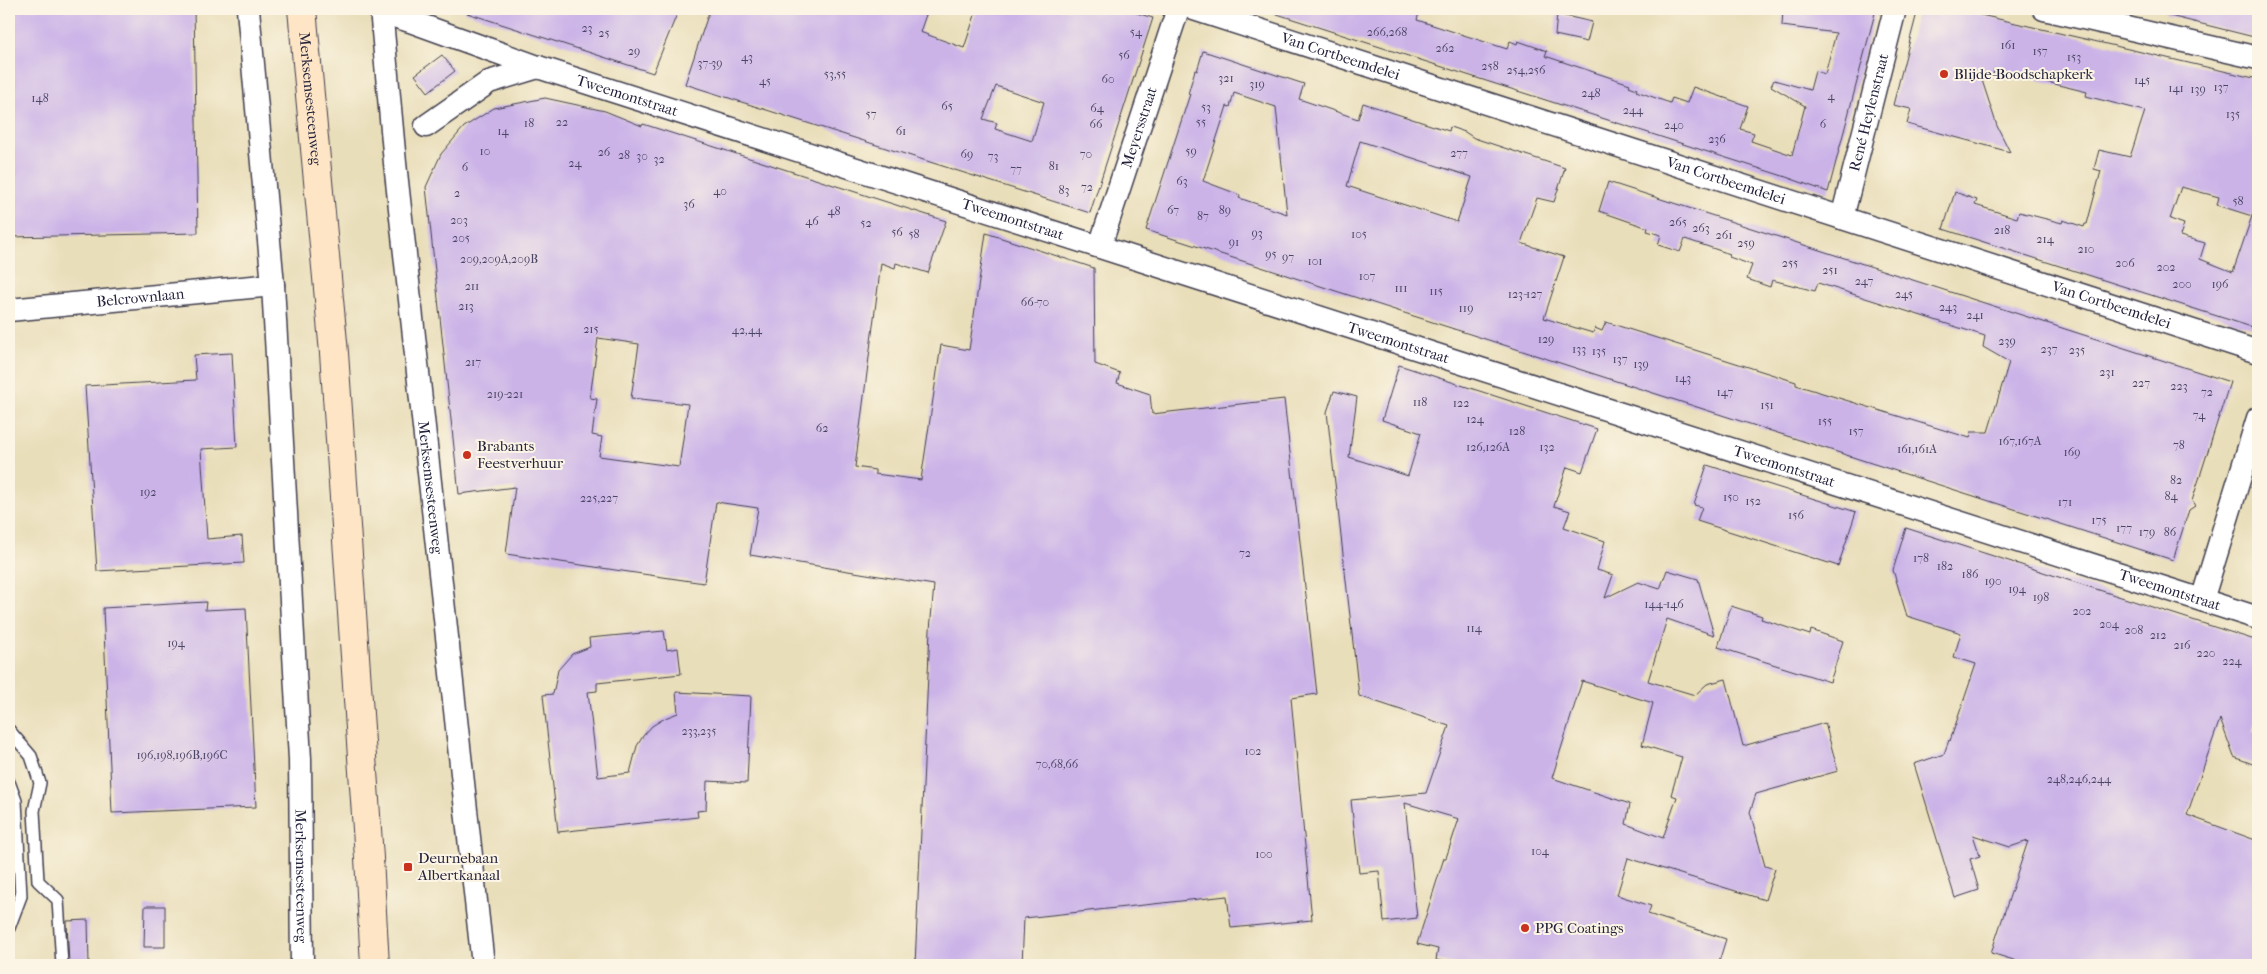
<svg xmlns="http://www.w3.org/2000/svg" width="2267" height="974" font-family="'IM FELL French Canon',serif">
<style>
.building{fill:#cbb3e8;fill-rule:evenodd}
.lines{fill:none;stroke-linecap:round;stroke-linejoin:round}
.service-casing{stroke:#403e4e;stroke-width:14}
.minor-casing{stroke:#403e4e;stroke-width:25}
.secondary-casing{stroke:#403e4e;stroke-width:30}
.service{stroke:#fff;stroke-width:11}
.minor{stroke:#fff;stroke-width:22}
.secondary{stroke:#fee5c5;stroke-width:28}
.poi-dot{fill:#c8321e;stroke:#fcf5e5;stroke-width:2}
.labels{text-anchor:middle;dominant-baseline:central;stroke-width:4;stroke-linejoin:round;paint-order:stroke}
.number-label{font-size:12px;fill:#4c4666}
.street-label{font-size:15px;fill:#22223b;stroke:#fcf5e5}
.poi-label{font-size:15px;fill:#22223b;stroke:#fcf5e5;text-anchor:start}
</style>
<rect width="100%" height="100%" fill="#fcf5e5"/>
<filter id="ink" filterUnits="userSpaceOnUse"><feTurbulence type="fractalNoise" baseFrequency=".02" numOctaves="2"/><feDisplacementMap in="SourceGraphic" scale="10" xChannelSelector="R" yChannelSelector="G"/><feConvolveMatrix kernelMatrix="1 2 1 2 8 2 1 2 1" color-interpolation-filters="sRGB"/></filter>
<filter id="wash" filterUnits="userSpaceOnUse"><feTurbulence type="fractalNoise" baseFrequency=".0096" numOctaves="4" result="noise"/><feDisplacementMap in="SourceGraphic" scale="20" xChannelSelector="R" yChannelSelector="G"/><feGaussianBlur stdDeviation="1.12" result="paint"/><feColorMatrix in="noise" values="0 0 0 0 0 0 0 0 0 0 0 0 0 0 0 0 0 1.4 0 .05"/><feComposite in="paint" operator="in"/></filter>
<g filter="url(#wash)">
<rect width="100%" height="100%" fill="#e9deba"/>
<g id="blocks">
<g class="building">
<polygon points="9,9 194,9 198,233 9,237"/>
<polygon points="465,9 679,9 653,73 464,12"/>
<path d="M710,9H928L920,32L964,48L977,9H1124L1153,18L1090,213L685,84ZM996,86L1044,102L1032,141L995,129L997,123L983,119Z"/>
<polygon points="1275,9 1406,9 1419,13 1417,20 1507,49 1510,41 1517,44 1518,41 1547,51 1545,56 1630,84 1629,86 1637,89 1636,91 1670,103 1672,98 1687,103 1693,87 1748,106 1740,129 1754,133 1751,141 1792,155 1805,106 1771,86 1774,80 1810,90 1815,71 1825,74 1836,33 1782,26 1783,9 1876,9 1828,192 1786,177 1274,13"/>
<path d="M1918,9H1955L2258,79V329L1943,229L1955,192L1977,200L1975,205L2017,218L2019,212L2062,223L2063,220L2084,227L2085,224H2087L2101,171L2094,169L2099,150L2130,157L2145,111L2086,96L2087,92L1994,69L1993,76L1979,71L1997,126L2010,152L1907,124L1911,109L1893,105ZM2181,187L2219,197L2217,205L2252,216L2233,272L2200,259L2205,243L2180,236L2184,224L2170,219Z"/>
<polygon points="2167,9 2258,9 2258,38 2166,15"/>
<polygon points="1557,14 1592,22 1587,42 1555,35"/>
<path d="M1203,51L1304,84L1299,99L1358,119L1363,103L1449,131L1450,127L1465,132L1474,138L1565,168L1554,202L1537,198L1521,243L1564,257L1544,318L1576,328L1593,333L1595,328L1602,331L1606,322L1796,382V385L1970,438L1971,432H1988L2009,362L1983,347L1985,336L1818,283L1815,291L1772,280L1770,287L1747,279L1752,265L1729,257L1730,254L1685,239L1680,252L1658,245L1661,235L1647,231L1648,228L1599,211L1608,182L2230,382L2192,501L2195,506L2189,510L2173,560L1146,230L1190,94H1188L1195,70L1197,71ZM1234,93L1276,107L1287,214L1239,198L1240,195L1203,181L1227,106L1230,107ZM1360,141L1472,177L1457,222L1347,186Z"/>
<polygon points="442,55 455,71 428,92 415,75"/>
<path d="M545,98L605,111L642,126L643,124L946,221L928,273L896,263L895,268L881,263L855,467L875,470V474L921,480L941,345L969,350L986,233L1094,268L1095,364L1120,373L1117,383L1150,394L1152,414L1284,399L1317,694L1291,698L1312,920L1231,928L1227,896L1024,918L1022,965H915L930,630L934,585L750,555L758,508L716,502L704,583L506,554L515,487L459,494L426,187L441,154L464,127L494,108ZM598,338L639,344L631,398L688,404L679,467L599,456L602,437L592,435L597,399L590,398Z"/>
<polygon points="232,353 237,447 201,449 207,539 242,536 244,563 97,571 85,386 196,380 194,355"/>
<path d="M1399,365L1597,429L1582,472L1567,467L1554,506L1570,511L1564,527L1605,541L1597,570L1613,575L1605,598L1638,582L1660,589L1667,570L1698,579L1714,635L1667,619L1648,681L1695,695L1707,684L1726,679L1743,746L1825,723L1838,771L1756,794L1750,812L1765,866L1775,869L1765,900L1628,858L1617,895L1651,906L1648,914L1726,939L1718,965H1458L1436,960L1438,949L1417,944L1444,858H1446L1459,819L1405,803L1417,918L1384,922L1379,871L1359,873L1351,800L1426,793L1449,726L1359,696L1327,412L1334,391L1357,397L1349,457L1408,476L1421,433L1382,420ZM1582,681L1653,703L1642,745L1682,757L1671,795L1677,797L1663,838L1626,824L1630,804L1552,778Z"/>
<polygon points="1707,465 1856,512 1838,566 1697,521 1702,507 1694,505"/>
<polygon points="1906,528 2258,641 2258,714 2252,732 2258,733 2258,766 2234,757 2220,719 2187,815 2258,841 2258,965 2030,965 1991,953 2028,841 2010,847 1973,835 1980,856 1970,859 1979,890 1955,898 1914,764 1944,754 1949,740 1950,741 1976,664 1954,657 1961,633 1907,616 1893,570"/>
<polygon points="206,602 205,610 246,608 256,807 112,813 103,608"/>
<polygon points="1731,606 1762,616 1761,619 1810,635 1811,630 1843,641 1830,682 1718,647"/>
<polygon points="664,631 667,650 678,648 681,674 597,683 597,691 588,692 598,777 630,773 637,746 643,736 652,726 665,718 678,713 676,692 751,696 747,783 707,781 706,810 697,811 698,817 558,832 543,695 553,694 558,670 572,654 590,647 589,638"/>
<polygon points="145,906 165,906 165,947 144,947"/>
<polygon points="88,920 89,965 69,965 67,921"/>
</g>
</g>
</g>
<g filter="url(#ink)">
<use href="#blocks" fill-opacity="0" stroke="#403e4e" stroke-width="1"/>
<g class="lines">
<defs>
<g id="service">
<polyline points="9,730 31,756 40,783 34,811 38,881 58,900 62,965"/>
<polyline points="9,782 16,801 21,896 9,928"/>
</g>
<g id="minor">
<path id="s1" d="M248,9L273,285L300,759L302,965"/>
<path id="s2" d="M381,9L395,163L483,965"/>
<path id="s3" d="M1194,9L2258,352"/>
<polyline points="2044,9 2258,58"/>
<path id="s4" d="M381,12L410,21L538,67L2258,618"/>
<polyline points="426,126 489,82 538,67"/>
<path id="s5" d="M1842,218L1895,9"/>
<path id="s6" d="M1100,246L1178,9"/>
<path id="s7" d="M9,310L273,285"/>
<polyline points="2202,600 2258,418"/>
</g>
<g id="secondary">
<path id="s8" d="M302,9L334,353L369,858L375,965"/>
</g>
</defs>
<use href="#service" class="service-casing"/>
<use href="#minor" class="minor-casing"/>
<use href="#secondary" class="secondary-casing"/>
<use href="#service" class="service"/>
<use href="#minor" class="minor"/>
<use href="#secondary" class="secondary"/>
</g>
</g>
<g class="poi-dot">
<circle cx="1944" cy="74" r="5"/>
<circle cx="467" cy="455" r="5"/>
<rect x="403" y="862" width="10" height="10" rx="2.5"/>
<circle cx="1525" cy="928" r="5"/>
</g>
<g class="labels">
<g class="number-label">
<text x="587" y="28">23</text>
<text x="1136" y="32">54</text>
<text x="1387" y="32">266,268</text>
<text x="604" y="33">25</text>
<text x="2008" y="45">161</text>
<text x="1445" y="48">262</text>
<text x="634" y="51">29</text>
<text x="2040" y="51">157</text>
<text x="1124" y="55">56</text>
<text x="747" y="57">43</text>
<text x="2074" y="57">153</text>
<text x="710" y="63">37-39</text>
<text x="1490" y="66">258</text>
<text x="1526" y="70">254,256</text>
<text x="835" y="74">53,55</text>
<text x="1226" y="78">321</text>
<text x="1108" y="79">60</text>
<text x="2142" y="80">145</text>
<text x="765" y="81">45</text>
<text x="1257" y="84">319</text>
<text x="2221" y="87">137</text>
<text x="2176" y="88">141</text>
<text x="2198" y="89">139</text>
<text x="1591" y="93">248</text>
<text x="1831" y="96">4</text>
<text x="40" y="98">148</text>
<text x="947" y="106">65</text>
<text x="1206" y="107">53</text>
<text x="1097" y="108">64</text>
<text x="1633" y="110">244</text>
<text x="871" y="114">57</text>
<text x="2233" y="114">135</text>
<text x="562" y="122">22</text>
<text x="1201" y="122">55</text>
<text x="529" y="123">18</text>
<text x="1096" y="124">66</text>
<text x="1823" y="124">6</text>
<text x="1674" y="125">240</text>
<text x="503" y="131">14</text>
<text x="901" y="131">61</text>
<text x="1717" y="139">236</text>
<text x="485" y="151">10</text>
<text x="1191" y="151">59</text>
<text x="604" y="152">26</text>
<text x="1459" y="153">277</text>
<text x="967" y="154">69</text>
<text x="1086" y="154">70</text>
<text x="624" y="155">28</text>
<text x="642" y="156">30</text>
<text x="993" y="156">73</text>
<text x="659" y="159">32</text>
<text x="575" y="163">24</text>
<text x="1054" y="166">81</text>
<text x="465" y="167">6</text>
<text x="1016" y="169">77</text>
<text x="1182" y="181">63</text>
<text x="1087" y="187">72</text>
<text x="1064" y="190">83</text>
<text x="720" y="191">40</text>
<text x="457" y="193">2</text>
<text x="2238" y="201">58</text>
<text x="689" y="204">36</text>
<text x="1173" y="210">67</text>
<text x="1225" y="210">89</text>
<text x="834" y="211">48</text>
<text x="1203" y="216">87</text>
<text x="459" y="220">203</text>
<text x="812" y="221">46</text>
<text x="1678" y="222">265</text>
<text x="866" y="223">52</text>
<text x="1701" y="228">263</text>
<text x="2002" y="230">218</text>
<text x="897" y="232">56</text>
<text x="1257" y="233">93</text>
<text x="914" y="234">58</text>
<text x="1359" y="234">105</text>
<text x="1724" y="235">261</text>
<text x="461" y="238">205</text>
<text x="2045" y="239">214</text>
<text x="1234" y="242">91</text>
<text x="1746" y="243">259</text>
<text x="2086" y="249">210</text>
<text x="1271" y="254">95</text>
<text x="1288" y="257">97</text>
<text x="499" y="259">209,209A,209B</text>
<text x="1315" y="261">101</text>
<text x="1790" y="263">255</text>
<text x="2125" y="263">206</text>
<text x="2166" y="267">202</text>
<text x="1830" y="270">251</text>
<text x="1367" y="276">107</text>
<text x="1864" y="281">247</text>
<text x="2182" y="284">200</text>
<text x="2220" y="284">196</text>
<text x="472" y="286">211</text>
<text x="1401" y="288">111</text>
<text x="1436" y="291">115</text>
<text x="1525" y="294">123-127</text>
<text x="1904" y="294">245</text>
<text x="1035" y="302">66-70</text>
<text x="466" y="306">213</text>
<text x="1948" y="307">243</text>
<text x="1466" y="308">119</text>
<text x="1975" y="315">241</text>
<text x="591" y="329">215</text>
<text x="747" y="330">42,44</text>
<text x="1546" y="339">129</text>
<text x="2007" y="341">239</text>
<text x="1579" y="349">133</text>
<text x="2049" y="349">237</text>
<text x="2077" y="350">235</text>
<text x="1599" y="351">135</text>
<text x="1620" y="359">137</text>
<text x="473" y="362">217</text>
<text x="1641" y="364">139</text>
<text x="2107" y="372">231</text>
<text x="1683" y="378">143</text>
<text x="2141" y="383">227</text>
<text x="2179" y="386">223</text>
<text x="1725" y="392">147</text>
<text x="2207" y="392">72</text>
<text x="505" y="394">219-221</text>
<text x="1420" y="402">118</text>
<text x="1461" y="403">122</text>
<text x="1767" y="405">151</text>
<text x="2199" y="415">74</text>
<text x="1475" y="419">124</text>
<text x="1825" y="421">155</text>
<text x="822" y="428">62</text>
<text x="1517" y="431">128</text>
<text x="1856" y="431">157</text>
<text x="2020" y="441">167,167A</text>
<text x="2179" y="445">78</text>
<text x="1488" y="447">126,126A</text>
<text x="1547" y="447">132</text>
<text x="1917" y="449">161,161A</text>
<text x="2072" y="452">169</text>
<text x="2176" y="480">82</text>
<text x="148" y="492">192</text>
<text x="2171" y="496">84</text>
<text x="1731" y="497">150</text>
<text x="599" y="498">225,227</text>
<text x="1753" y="501">152</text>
<text x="2065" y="502">171</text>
<text x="1796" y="515">156</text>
<text x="2099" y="520">175</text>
<text x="2124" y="528">177</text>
<text x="2147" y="532">179</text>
<text x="2170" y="532">86</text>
<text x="1245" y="553">72</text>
<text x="1921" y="558">178</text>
<text x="1945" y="566">182</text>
<text x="1970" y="574">186</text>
<text x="1993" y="581">190</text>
<text x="2017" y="589">194</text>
<text x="2041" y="597">198</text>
<text x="1664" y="604">144-146</text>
<text x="2082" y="611">202</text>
<text x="2109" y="624">204</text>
<text x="1474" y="628">114</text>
<text x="2134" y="630">208</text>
<text x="2158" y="635">212</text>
<text x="176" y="643">194</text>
<text x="2182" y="645">216</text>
<text x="2206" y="653">220</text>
<text x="2232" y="661">224</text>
<text x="699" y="731">233,235</text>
<text x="1253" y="751">102</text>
<text x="182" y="755">196,198,196B,196C</text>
<text x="1057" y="764">70,68,66</text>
<text x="2079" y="779">248,246,244</text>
<text x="1540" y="851">104</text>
<text x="1264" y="854">100</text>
</g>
<g class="street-label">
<text stroke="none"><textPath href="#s3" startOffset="154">Van Cortbeemdelei</textPath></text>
<text stroke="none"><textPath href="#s4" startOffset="260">Tweemontstraat</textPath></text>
<text stroke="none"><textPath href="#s8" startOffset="90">Merksemsesteenweg</textPath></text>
<text stroke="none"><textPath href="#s5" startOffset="109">René Heylenstraat</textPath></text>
<text stroke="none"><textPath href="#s6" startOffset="125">Meyersstraat</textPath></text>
<text stroke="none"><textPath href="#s3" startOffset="559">Van Cortbeemdelei</textPath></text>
<text stroke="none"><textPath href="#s4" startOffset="665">Tweemontstraat</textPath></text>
<text stroke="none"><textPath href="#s7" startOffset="132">Belcrownlaan</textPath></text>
<text stroke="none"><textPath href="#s3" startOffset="964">Van Cortbeemdelei</textPath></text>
<text stroke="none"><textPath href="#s4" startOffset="1070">Tweemontstraat</textPath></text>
<text stroke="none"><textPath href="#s4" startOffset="1475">Tweemontstraat</textPath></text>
<text stroke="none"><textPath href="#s2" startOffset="481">Merksemsesteenweg</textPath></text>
<text stroke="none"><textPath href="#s4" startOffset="1880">Tweemontstraat</textPath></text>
<text stroke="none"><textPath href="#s1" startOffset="869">Merksemsesteenweg</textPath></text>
</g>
<g class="poi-label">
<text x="1954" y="74">Blijde-Boodschapkerk</text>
<text x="477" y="446">Brabants<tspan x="477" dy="17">Feestverhuur</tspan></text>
<text x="418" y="858">Deurnebaan<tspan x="418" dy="17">Albertkanaal</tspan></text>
<text x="1535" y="928">PPG Coatings</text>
</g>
</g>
<rect width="2267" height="974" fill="none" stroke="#fcf5e5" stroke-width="30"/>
</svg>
